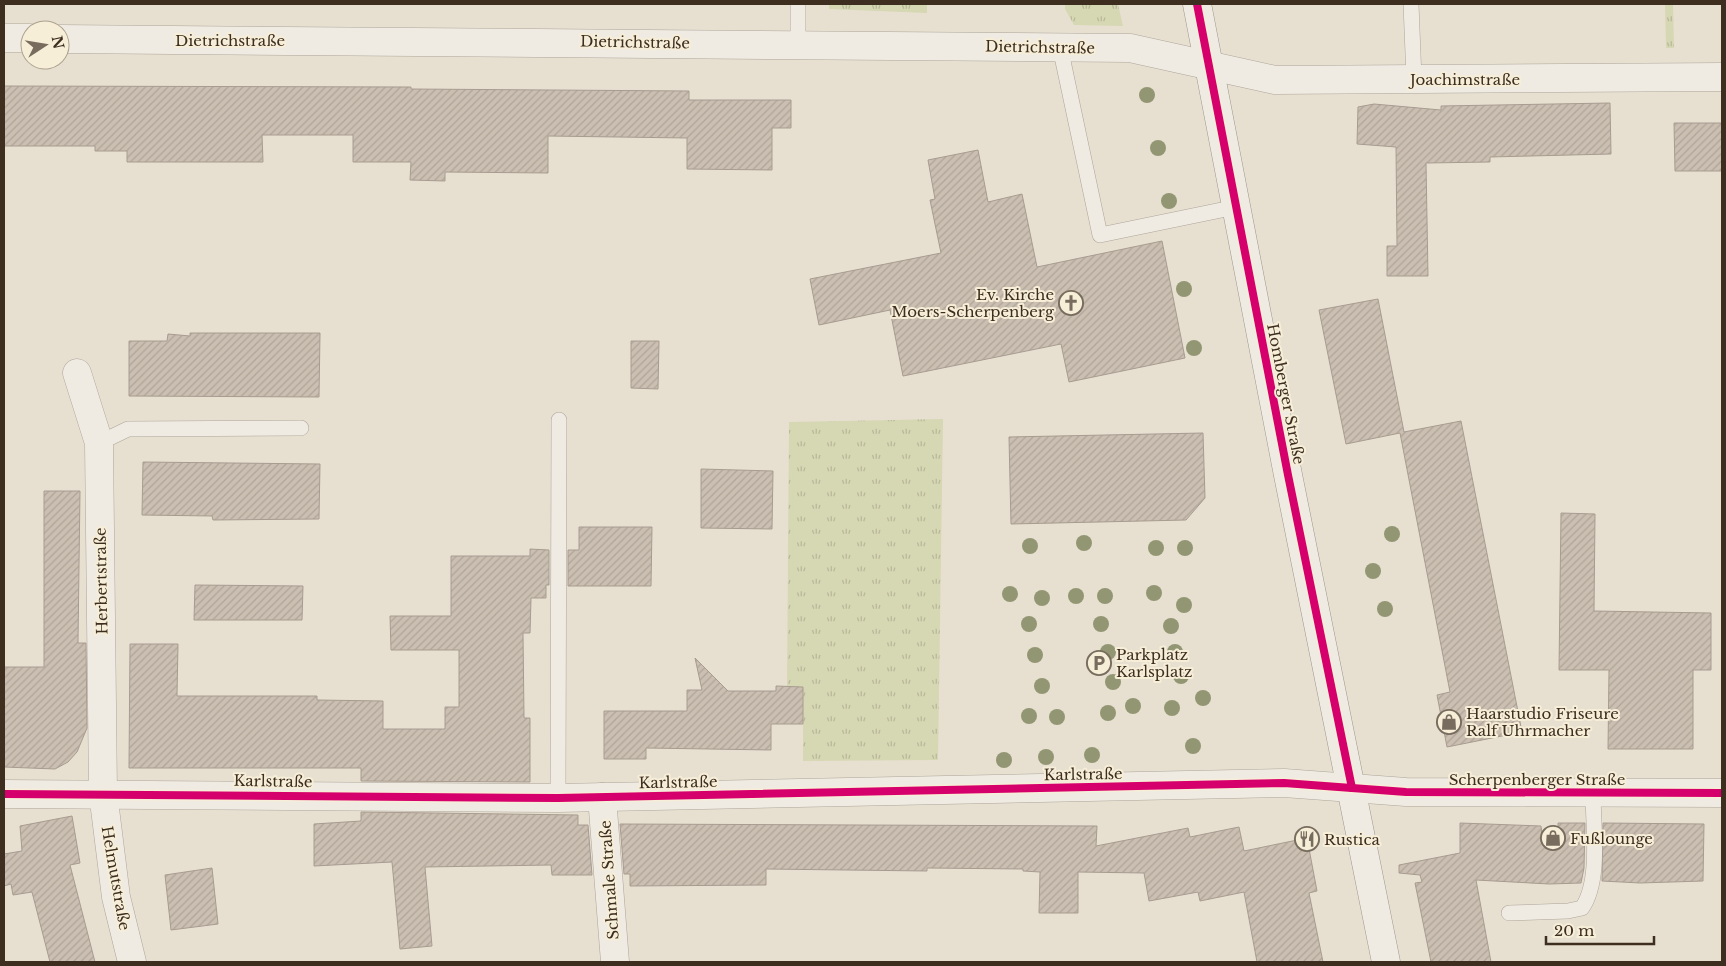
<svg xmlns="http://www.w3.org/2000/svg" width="1726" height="966" font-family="'Libre Baskerville',serif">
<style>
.grass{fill:url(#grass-tufts)}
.building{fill:url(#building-hatch);stroke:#a89c90}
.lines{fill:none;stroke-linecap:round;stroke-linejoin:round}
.service-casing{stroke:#ada599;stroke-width:16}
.minor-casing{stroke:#ada599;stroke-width:29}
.secondary-casing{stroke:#9c958a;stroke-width:29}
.service{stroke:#efebe3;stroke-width:15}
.minor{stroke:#efebe3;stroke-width:28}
.secondary{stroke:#efebe3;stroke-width:28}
.cycleway-casing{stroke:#f7eed8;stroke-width:11}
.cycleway{stroke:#d6006c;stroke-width:8}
.tree{fill:#929673}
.labels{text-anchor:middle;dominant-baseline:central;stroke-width:4;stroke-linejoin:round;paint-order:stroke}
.street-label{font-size:15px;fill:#3d2e20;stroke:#f7eed8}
.poi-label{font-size:15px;fill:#3d2e20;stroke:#f7eed8;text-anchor:start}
</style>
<defs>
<pattern id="grass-tufts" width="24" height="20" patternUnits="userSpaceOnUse" patternTransform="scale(1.25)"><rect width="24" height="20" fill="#d6d7b3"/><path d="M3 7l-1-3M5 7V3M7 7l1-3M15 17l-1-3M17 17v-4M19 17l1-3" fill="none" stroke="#b9b99a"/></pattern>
<pattern id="building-hatch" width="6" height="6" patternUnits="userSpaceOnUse" patternTransform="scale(1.25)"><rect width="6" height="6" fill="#cbbfb2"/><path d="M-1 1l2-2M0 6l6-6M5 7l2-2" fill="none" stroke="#afa499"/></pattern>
</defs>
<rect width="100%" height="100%" fill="#e7e0d1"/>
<g class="grass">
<polygon points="829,4 927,4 927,13 829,9"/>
<polygon points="1065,4 1118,4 1123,26 1074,25 1065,9"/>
<polygon points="1665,4 1673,4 1674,48 1666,48"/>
<polygon points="943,419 938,760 803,761 803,687 787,687 789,422"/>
</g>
<g class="building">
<polygon points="4,86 411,87 411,89 689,91 689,100 791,100 791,128 772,128 772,170 687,169 687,138 548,136 548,173 445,172 445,181 410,180 411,162 353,162 353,135 262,135 263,162 127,162 127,151 95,151 95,146 4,146"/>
<polygon points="1610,103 1611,154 1490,157 1490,162 1426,163 1428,276 1387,276 1387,246 1397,246 1396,147 1357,144 1358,107 1374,104 1441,110 1441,106"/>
<polygon points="1674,123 1722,123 1722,171 1675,171"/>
<polygon points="978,150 988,202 1022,194 1037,267 1162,241 1185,358 1069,382 1061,344 903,376 890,310 819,325 810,279 941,253 930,200 935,199 928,160"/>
<polygon points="1378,299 1404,432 1461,421 1522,732 1447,747 1437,695 1450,692 1400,433 1346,444 1319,310"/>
<polygon points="190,333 320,333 319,397 129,396 129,341 167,341 168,334 190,336"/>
<polygon points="631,341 659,341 658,389 631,388"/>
<polygon points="1203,433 1205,498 1186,520 1011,524 1009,437"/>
<polygon points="143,462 320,464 319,519 213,520 212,516 142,515"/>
<polygon points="701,469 773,471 772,529 701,528"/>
<polygon points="44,491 80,491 78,643 86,643 87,728 77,752 68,762 55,769 4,767 4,667 44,667"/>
<polygon points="1561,513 1595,514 1594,611 1711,613 1711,670 1693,670 1693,749 1608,749 1609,670 1559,670"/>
<polygon points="579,527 652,527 651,586 568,586 568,550 579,550"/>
<polygon points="530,549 549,550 549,585 546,585 546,598 531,598 530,633 523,633 524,718 530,718 530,782 361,781 361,768 129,768 130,644 178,644 177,696 317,696 317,700 383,701 383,729 445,729 445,707 459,707 459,650 391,650 390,616 451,616 451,556 530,556"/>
<polygon points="195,585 303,586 302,620 194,620"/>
<polygon points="695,658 728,691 776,691 776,686 803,687 803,724 771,724 771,750 646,748 646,759 604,759 604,711 687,711 687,690 702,690"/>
<polygon points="361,812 578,815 578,825 588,825 592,875 552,875 551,865 425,867 432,946 400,949 392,862 314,866 314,824 361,821"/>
<polygon points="72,816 80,863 70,865 95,962 50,962 32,892 13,895 11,884 4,886 4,854 22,851 20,826"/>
<polygon points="1460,823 1541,826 1542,834 1558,832 1558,823 1585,823 1584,868 1581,883 1549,884 1476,880 1491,962 1431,962 1415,883 1422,882 1420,875 1399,873 1399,865 1460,853"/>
<polygon points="1603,823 1704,824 1703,881 1640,883 1602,881"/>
<polygon points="620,824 1097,826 1096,846 1188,828 1190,837 1239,827 1244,851 1307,838 1317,891 1309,893 1323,962 1257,962 1244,892 1200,901 1198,892 1149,901 1144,873 1078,872 1078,913 1039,913 1040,872 1023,871 1023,869 927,868 927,871 766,869 766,885 630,886 630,874 624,874"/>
<polygon points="212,868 218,924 171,930 165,875"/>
</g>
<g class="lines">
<defs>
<g id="service">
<polyline points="1411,4 1414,79"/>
<polyline points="798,44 798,4"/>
<polyline points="1060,47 1100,235 1236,207"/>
<polyline points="99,443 128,429 301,428"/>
<polyline points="558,798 559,420"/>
<path d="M1509,913L1568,911L1582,908C1601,881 1593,826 1593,792"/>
</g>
<g id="minor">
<polyline points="4,38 30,38"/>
<polyline points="60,39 1130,48 1275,80 1722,77"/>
<polyline points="77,373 99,443 103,793 116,897 132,962"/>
<polyline points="4,794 558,798 1284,783 1406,792 1722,793"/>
<polyline points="602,797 615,962"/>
</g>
<polyline id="secondary" points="1197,4 1288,475 1386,962"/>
</defs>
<use href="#service" class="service-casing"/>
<use href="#minor" class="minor-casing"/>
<use href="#secondary" class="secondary-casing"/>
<use href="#service" class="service"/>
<use href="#minor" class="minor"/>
<use href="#secondary" class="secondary"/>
<defs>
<g id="cycleway">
<polyline points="1197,4 1288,475 1352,788"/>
<polyline points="4,794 558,798 1284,783 1406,792 1722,793"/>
</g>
</defs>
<use href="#cycleway" class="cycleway-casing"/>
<use href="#cycleway" class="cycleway"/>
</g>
<g class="tree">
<circle cx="1147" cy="95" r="8"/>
<circle cx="1158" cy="148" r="8"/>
<circle cx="1169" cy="201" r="8"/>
<circle cx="1184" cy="289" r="8"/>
<circle cx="1194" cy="348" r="8"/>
<circle cx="1392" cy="534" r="8"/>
<circle cx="1084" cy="543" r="8"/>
<circle cx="1030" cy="546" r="8"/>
<circle cx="1156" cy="548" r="8"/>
<circle cx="1185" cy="548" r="8"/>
<circle cx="1373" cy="571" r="8"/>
<circle cx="1154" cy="593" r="8"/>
<circle cx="1010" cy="594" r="8"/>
<circle cx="1076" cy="596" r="8"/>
<circle cx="1105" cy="596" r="8"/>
<circle cx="1042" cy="598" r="8"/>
<circle cx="1184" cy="605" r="8"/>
<circle cx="1385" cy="609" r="8"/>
<circle cx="1029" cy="624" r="8"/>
<circle cx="1101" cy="624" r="8"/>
<circle cx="1171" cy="626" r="8"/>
<circle cx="1108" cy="652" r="8"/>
<circle cx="1175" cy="652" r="8"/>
<circle cx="1035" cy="655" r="8"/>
<circle cx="1181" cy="676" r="8"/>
<circle cx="1113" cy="682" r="8"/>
<circle cx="1042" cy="686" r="8"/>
<circle cx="1203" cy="698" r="8"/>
<circle cx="1133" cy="706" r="8"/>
<circle cx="1172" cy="708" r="8"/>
<circle cx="1108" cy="713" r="8"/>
<circle cx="1029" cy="716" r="8"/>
<circle cx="1057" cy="717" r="8"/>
<circle cx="1193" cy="746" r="8"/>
<circle cx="1092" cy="755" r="8"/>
<circle cx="1046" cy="757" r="8"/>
<circle cx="1004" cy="760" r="8"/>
</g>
<defs>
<symbol id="church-ring" viewBox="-11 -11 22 22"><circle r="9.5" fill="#f7eed8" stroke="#786c5e" stroke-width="1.5"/><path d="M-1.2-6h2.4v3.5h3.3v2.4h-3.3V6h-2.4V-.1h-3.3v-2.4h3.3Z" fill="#786c5e"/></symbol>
<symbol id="parking-ring" viewBox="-11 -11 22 22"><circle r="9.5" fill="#f7eed8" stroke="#786c5e" stroke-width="1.5"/><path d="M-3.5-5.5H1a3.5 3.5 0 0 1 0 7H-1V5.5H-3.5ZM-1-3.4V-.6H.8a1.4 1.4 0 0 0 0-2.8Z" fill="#786c5e"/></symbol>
<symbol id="shop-ring" viewBox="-11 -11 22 22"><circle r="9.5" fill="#f7eed8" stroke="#786c5e" stroke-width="1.5"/><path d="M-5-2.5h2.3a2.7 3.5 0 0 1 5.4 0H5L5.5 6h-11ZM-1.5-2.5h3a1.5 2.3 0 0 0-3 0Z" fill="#786c5e"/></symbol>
<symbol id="restaurant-ring" viewBox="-11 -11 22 22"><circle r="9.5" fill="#f7eed8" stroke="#786c5e" stroke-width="1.5"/><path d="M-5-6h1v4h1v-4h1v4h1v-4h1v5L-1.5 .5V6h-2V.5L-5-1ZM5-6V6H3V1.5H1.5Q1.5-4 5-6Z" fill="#786c5e"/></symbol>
</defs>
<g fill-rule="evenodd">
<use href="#church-ring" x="1057" y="289" width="28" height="28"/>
<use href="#parking-ring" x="1085" y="649" width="28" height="28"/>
<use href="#shop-ring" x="1435" y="708" width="28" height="28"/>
<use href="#shop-ring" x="1539" y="824" width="28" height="28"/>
<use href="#restaurant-ring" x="1293" y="825" width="28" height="28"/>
</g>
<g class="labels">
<g class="street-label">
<text x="230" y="40">Dietrichstraße</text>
<text transform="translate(635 42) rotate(1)">Dietrichstraße</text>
<text transform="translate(1040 47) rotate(1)">Dietrichstraße</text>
<text x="1465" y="79">Joachimstraße</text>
<text transform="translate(1286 394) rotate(79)">Homberger Straße</text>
<text transform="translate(101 581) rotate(-91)">Herbertstraße</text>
<text transform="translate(1083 774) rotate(-1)">Karlstraße</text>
<text x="1537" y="779">Scherpenberger Straße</text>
<text transform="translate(273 781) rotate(1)">Karlstraße</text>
<text transform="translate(678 782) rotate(-1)">Karlstraße</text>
<text transform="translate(116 878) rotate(80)">Helmutstraße</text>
<text transform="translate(609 880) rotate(-94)">Schmale Straße</text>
</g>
<g class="poi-label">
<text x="1054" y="294" text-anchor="end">Ev. Kirche<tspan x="1054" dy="17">Moers-Scherpenberg</tspan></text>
<text x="1116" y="654">Parkplatz<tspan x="1116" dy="17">Karlsplatz</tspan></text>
<text x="1466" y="713">Haarstudio Friseure<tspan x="1466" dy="17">Ralf Uhrmacher</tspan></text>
<text x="1570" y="838">Fußlounge</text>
<text x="1324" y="839">Rustica</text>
</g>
</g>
<rect width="1726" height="966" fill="none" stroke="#3d2e20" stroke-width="10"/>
<g transform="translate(45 45) rotate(78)"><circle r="24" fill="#f7eed8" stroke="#ada18e"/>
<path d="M0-4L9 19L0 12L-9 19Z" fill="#786c5e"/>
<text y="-8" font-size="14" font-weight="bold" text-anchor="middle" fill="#3d2e20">N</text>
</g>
<path d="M1546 936v8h108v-8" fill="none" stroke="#3d2e20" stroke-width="2.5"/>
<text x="1554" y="936" font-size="15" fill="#3d2e20" stroke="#f7eed8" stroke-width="4" paint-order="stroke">20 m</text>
</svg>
